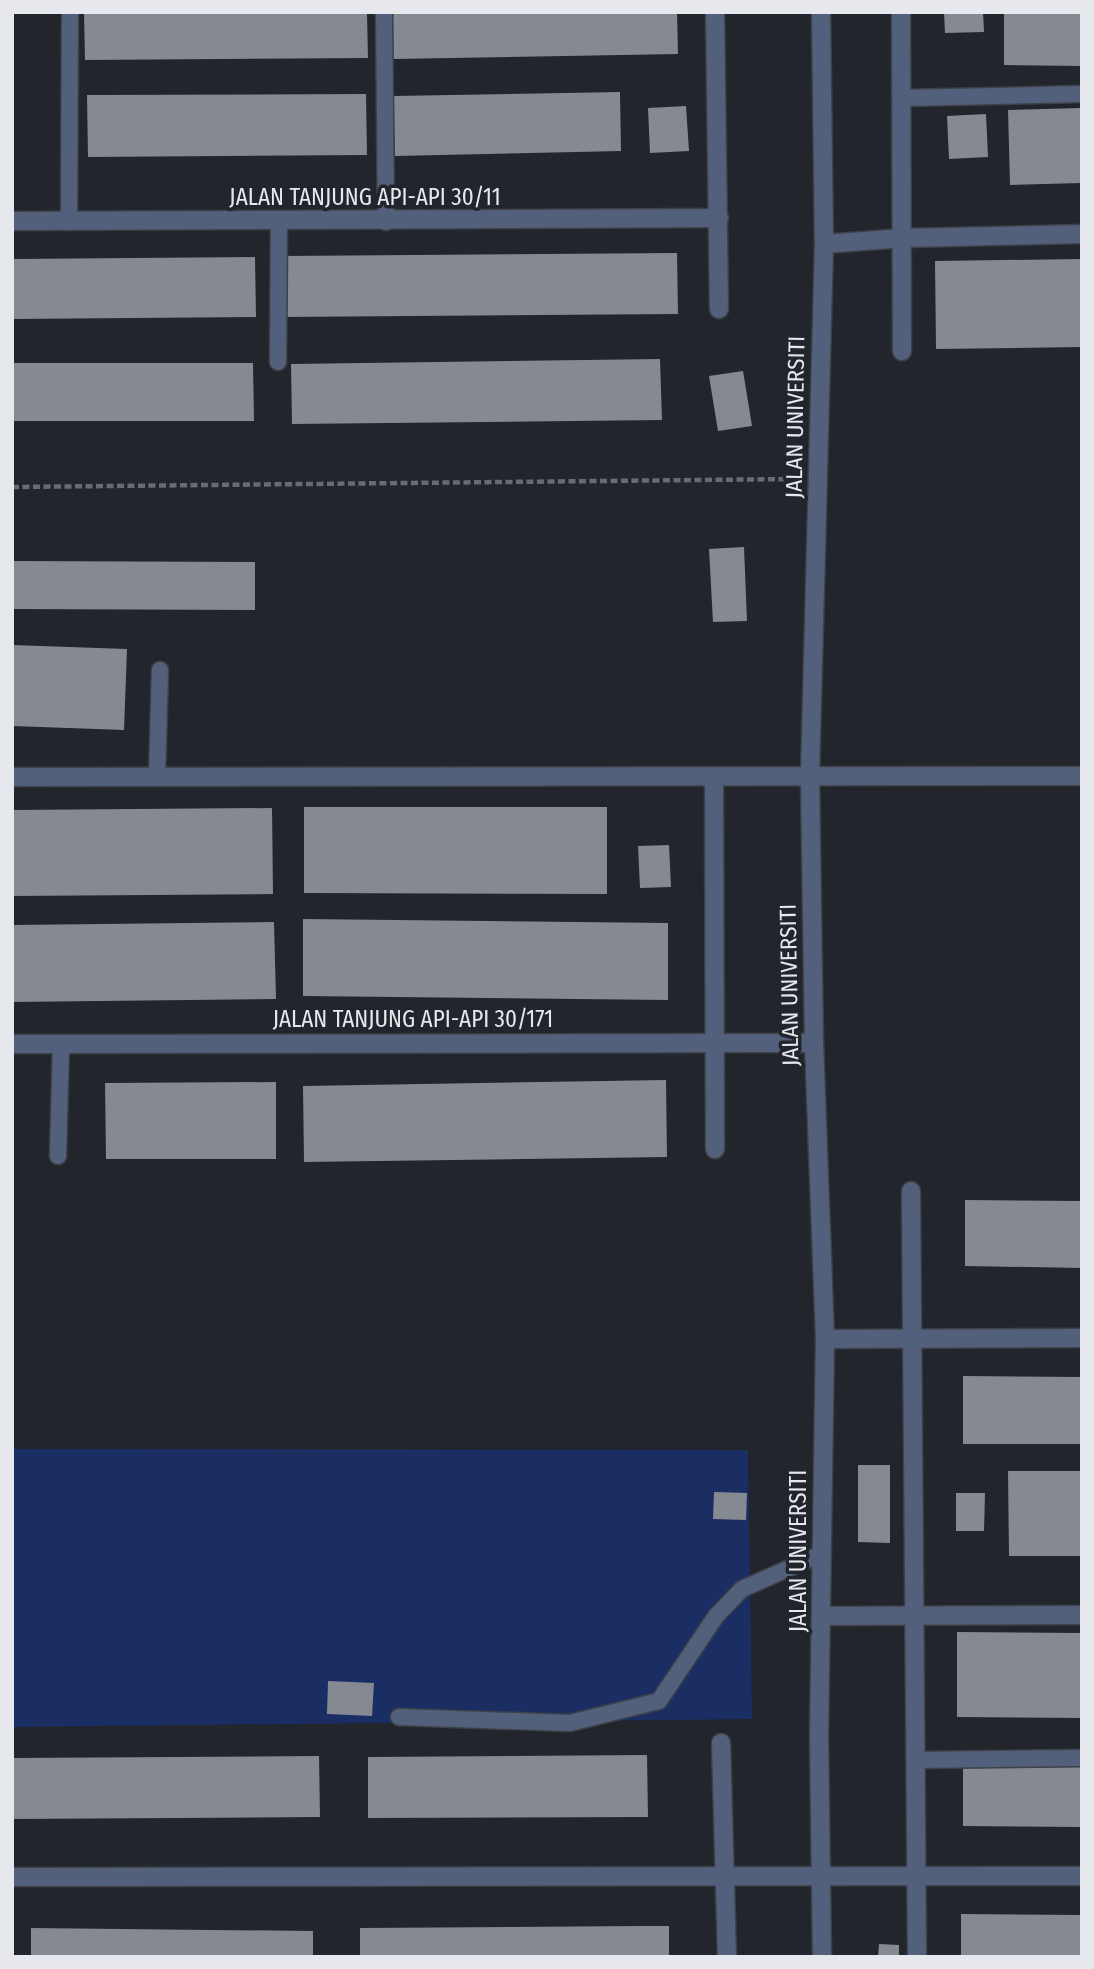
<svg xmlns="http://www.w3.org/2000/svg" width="1094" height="1969" font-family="'Fira Sans Condensed',sans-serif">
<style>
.green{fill:#1a2e64}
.building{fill:#858991}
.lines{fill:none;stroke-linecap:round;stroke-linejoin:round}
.service-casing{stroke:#3d4046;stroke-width:19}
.minor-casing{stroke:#3d4046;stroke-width:21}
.path{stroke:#686b70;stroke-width:4.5;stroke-dasharray:7 3.5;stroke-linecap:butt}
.service{stroke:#53607c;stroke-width:16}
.minor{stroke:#53607c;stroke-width:18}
.labels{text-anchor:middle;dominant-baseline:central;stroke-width:7;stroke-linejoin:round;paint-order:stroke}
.street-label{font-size:23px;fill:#e6e8ed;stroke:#22252b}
</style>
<rect width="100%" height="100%" fill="#22252b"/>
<polygon class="green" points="12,1449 748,1450 752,1719 12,1727"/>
<g class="building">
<polygon points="84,12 367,12 368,58 85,60"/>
<polygon points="392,12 677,12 678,54 393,59"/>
<polygon points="944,12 983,12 984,32 945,33"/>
<polygon points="1004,12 1082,12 1082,66 1004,65"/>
<polygon points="620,92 621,151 395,156 393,96"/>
<polygon points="366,94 367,155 88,157 87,95"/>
<polygon points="686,106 689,151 650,153 648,108"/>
<polygon points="1082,108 1082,183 1010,185 1008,110"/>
<polygon points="986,114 988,157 949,159 947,116"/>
<polygon points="677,253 678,314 282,317 282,256"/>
<polygon points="255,257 256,317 12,319 12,259"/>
<polygon points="1082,259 1082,347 936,349 935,261"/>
<polygon points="660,359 662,420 292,424 291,364"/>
<polygon points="12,363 253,363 254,421 12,421"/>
<polygon points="743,371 752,426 718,431 709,376"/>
<polygon points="744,547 747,621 713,622 709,549"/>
<polygon points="12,561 255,562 255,610 12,609"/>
<polygon points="12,645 127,649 124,730 12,726"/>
<polygon points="304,807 607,807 607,894 304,893"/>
<polygon points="272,808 273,894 12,896 12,810"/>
<polygon points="669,845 671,887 640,888 638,846"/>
<polygon points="303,919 668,923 668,1000 303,996"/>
<polygon points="274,922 276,999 12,1002 12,925"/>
<polygon points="666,1080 667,1157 304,1162 303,1086"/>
<polygon points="276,1082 276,1159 106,1159 105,1083"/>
<polygon points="965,1200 1082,1201 1082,1268 965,1266"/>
<polygon points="963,1376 1082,1377 1082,1444 963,1444"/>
<polygon points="858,1465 890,1465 890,1543 858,1542"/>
<polygon points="1008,1471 1082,1471 1082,1556 1009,1556"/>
<polygon points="714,1492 747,1493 746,1520 713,1519"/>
<polygon points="956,1493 985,1493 984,1531 956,1531"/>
<polygon points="957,1632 1082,1633 1082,1718 957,1717"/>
<polygon points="328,1681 374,1683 372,1716 327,1714"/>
<polygon points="963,1751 1082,1751 1082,1827 963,1826"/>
<polygon points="647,1755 648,1817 368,1818 368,1757"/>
<polygon points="319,1756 320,1817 12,1819 12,1758"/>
<polygon points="961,1914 1082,1915 1082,1957 961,1957"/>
<polygon points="640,1926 669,1926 669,1957 360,1957 360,1928"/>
<polygon points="31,1928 313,1931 313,1957 31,1957"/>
<polygon points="879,1944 899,1945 899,1957 878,1957"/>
</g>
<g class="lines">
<defs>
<g id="service">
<polyline points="384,12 386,222"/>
<polyline points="903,98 1082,94"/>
<polyline points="69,222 70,12"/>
<polyline points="278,362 279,222"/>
<polyline points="157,777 160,670"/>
<polyline points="58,1156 61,1044"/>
<polyline points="399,1717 570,1723 659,1701 716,1616 742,1589 821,1554"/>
<polyline points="915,1760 1082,1758"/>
</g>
<g id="minor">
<polyline points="715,12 719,309"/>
<polyline points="821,12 824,244 810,776 814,1043 825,1339 819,1736 822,1957"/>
<polyline points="901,12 902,351"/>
<polyline points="12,221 719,218"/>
<polyline points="824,244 904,238 1082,234"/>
<polyline points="12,777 1082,776"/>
<polyline points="714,777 715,1149"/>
<polyline points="12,1044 814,1043"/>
<polyline points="911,1191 917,1957"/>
<polyline points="825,1339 1082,1338"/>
<polyline points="822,1616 1082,1615"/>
<polyline points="721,1743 727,1957"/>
<polyline points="12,1877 1082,1876"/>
</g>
</defs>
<use href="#service" class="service-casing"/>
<use href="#minor" class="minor-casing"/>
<polyline class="path" points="12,487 795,479"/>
<use href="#service" class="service"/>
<use href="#minor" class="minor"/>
</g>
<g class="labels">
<g class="street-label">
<text x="365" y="197">JALAN TANJUNG API-API 30/11</text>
<text transform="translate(795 417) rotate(-89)">JALAN UNIVERSITI</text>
<text transform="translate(789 985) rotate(-91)">JALAN UNIVERSITI</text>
<text x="413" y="1019">JALAN TANJUNG API-API 30/171</text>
<text transform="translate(798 1551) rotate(-90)">JALAN UNIVERSITI</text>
</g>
</g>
<rect width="1094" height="1969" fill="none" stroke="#e6e8ed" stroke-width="28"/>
</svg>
